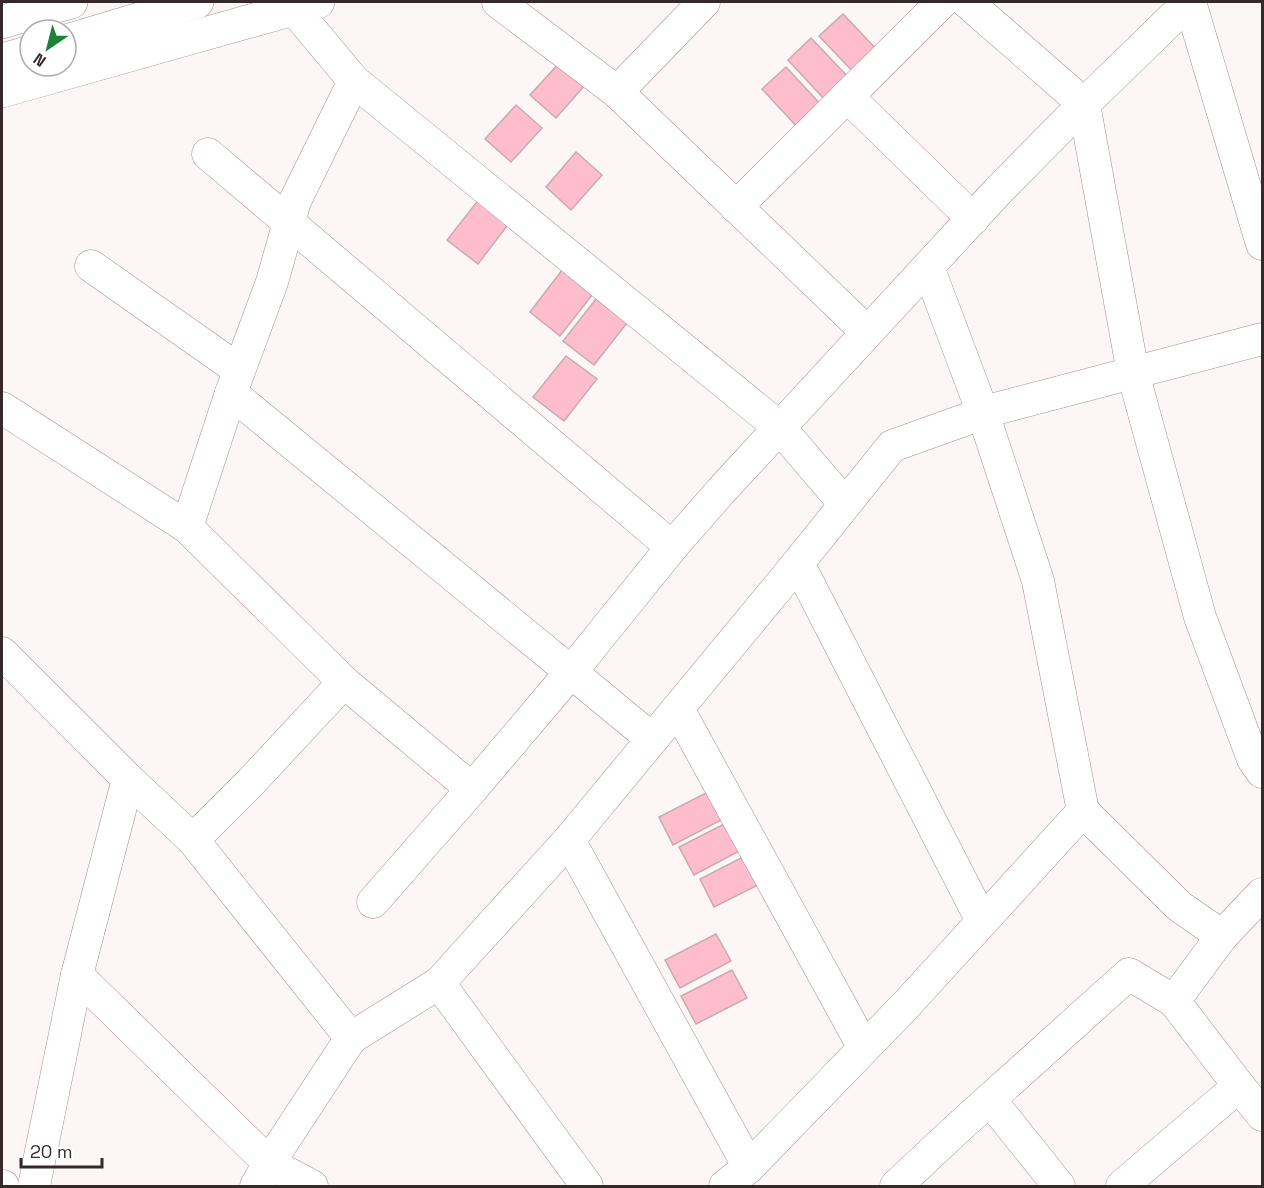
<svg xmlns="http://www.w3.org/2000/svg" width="1264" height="1188" font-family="'Space Grotesk',sans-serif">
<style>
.building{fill:#febdcc;stroke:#c7abb1;stroke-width:1.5}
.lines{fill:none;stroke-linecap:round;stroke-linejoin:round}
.street-casing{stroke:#a88d93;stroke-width:33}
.primary-casing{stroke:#a88d93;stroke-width:34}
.highway-casing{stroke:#a88d93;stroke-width:34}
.street{stroke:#fff;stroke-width:32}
.primary{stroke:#fff;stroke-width:33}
.highway{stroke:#fff;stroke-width:33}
</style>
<rect width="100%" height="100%" fill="#fcf6f7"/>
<g class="building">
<polygon points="843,14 881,54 857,76 819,36"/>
<polygon points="811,38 849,78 825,100 788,60"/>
<polygon points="561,61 586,84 556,118 530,95"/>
<polygon points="786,67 823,107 799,129 762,89"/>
<polygon points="516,105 542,128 511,162 485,139"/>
<polygon points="576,152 602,175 571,210 546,187"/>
<polygon points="480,198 510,222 478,264 447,240"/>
<polygon points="562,270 593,294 560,336 530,312"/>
<polygon points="596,299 627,323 594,365 563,341"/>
<polygon points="566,356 597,379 564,421 533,397"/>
<polygon points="710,791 725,818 673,845 659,817"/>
<polygon points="730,821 745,848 694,875 679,847"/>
<polygon points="751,853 766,881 714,907 700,879"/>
<polygon points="716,934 731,961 680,988 665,960"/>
<polygon points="732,970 747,998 696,1024 681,996"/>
</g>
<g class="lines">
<defs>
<g id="street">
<polyline points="498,2 617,92 867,332"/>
<polyline points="967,2 1084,104 1133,373 1200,617 1253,759 1262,772"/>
<polyline points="1190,2 1262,244"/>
<polyline points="354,81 779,427 845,504"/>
<polyline points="617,92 704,2"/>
<polyline points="847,96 973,219"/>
<polyline points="208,154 672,547"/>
<polyline points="736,207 942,2"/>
<polyline points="91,266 239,370"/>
<polyline points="928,267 983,413 1038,581 1083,811"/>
<polyline points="231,393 571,672 652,739"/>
<polyline points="2,408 187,527 344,682 250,783 193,840"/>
<polyline points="187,527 231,393 272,282 295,201 354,81 293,8"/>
<polyline points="798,563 982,921"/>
<polyline points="2,653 128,779 193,840 351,1038 439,983 587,1186"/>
<polyline points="344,682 472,789"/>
<polyline points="678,709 864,1048"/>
<polyline points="569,840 749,1167 906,1005 1083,811 1179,906 1222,936 1262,894"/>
<polyline points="373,902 472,789 571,672 672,547 721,491 998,191 1084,104 1189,2"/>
<polyline points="1222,936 1174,1001 1239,1086"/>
<polyline points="77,975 269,1163 312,1186"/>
<polyline points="439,983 569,840 798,563 892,446 995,409 1262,339"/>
<polyline points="990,1100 1059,1186"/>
<polyline points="2,1186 3,1186"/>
<polyline points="34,1186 77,975 128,779"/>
<polyline points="256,1186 269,1163 351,1038"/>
<polyline points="725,1186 749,1167"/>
<polyline points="896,1186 959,1127 1129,974 1174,1001"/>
<polyline points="1122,1186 1239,1086 1262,1115"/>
</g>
<polyline id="primary" points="2,91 318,2"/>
<g id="highway">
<polyline points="2,22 71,2"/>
<polyline points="66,41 197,2"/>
<polyline points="2,60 30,52"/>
</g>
</defs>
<use href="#street" class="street-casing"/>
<use href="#primary" class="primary-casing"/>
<use href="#highway" class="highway-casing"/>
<use href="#street" class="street"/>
<use href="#primary" class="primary"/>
<use href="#highway" class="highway"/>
</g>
<rect width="1264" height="1188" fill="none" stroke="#342a2c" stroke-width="6"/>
<g transform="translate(48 48) rotate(215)"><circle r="28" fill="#ffffff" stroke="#aeaaab" stroke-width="1.5"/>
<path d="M0-4.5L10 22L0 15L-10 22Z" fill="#1c8237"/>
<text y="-9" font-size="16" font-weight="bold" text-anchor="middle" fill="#342a2c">N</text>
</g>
<path d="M21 1158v9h81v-9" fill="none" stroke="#342a2c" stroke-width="3"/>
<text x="30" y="1158" font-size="18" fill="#342a2c" stroke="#ffffff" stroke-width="4.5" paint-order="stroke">20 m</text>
</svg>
